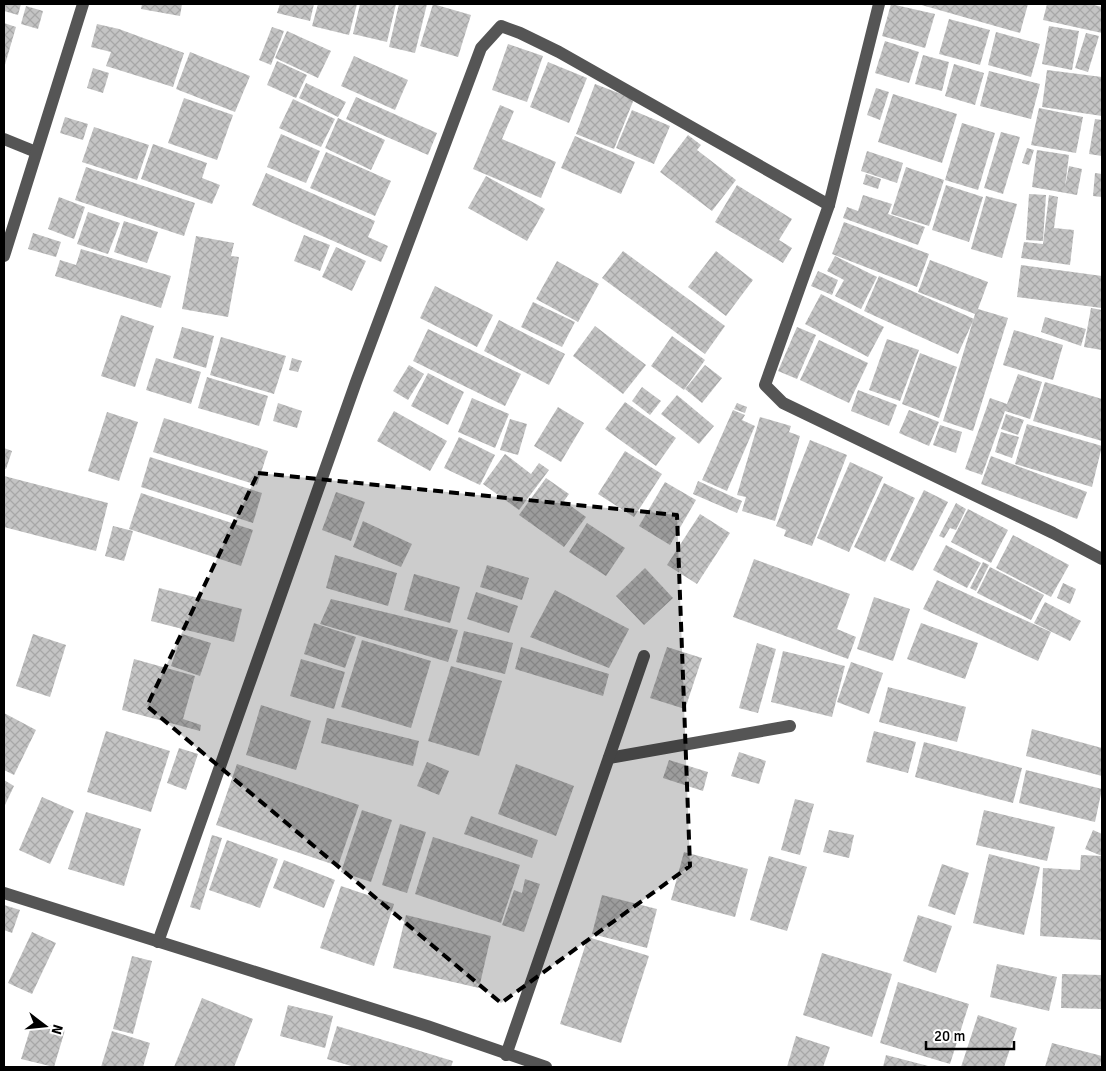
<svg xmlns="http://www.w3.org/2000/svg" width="1106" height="1071" font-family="Signika,sans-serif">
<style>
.building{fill:url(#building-cross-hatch)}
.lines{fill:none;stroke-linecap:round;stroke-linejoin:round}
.minor{stroke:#555;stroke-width:12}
.marked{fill:#000;fill-opacity:0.2;stroke:#000;stroke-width:4;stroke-dasharray:10 6;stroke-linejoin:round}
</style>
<defs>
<pattern id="building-cross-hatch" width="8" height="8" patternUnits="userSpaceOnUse" patternTransform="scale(1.25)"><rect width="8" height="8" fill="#c4c4c4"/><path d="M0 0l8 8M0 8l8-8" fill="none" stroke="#a7a7a7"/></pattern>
</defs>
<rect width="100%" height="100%" fill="#fff"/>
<g class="building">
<polygon points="4,4 21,4 18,15 4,11"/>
<polygon points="142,4 182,4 180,16 141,9"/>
<polygon points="280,4 314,4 310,21 277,13"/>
<polygon points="318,4 357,4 349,35 312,26"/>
<polygon points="360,4 396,4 387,42 353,34"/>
<polygon points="399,4 427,4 415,53 389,47"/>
<polygon points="433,4 471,15 458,57 420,46"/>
<polygon points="891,4 935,14 925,48 882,36"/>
<polygon points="918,4 1028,4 1020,33"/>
<polygon points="1047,4 1090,4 1102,7 1102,33 1043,20"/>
<polygon points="26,6 43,11 38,29 21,24"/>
<polygon points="949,19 990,30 980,65 939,54"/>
<polygon points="4,23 16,27 4,68"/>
<polygon points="97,24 119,29 184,53 173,87 106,66 111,52 91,47"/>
<polygon points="1049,26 1079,31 1072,70 1042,64"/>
<polygon points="272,27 284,31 271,65 259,60"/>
<polygon points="287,31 331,51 318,78 275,58"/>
<polygon points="996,32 1040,44 1031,77 988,65"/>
<polygon points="1086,33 1099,36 1088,72 1075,68"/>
<polygon points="885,41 919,52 909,83 875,73"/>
<polygon points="508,44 543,56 527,102 492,90"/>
<polygon points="190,52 250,76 235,112 176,89"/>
<polygon points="923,55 949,62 942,91 915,84"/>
<polygon points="354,56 408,80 395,110 341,86"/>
<polygon points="277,61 307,75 296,98 267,85"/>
<polygon points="548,62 587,78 569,123 530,107"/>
<polygon points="954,64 984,73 975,105 945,96"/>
<polygon points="93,68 109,73 103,93 87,88"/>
<polygon points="1047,70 1102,77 1102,116 1042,107"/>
<polygon points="989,71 1040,84 1031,119 980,106"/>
<polygon points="306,83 346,102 338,117 299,98"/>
<polygon points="595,84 634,99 614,149 576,134"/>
<polygon points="876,88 889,92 880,120 867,115"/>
<polygon points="893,94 957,114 942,163 878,142"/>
<polygon points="356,97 437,133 428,155 346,119"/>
<polygon points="184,98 233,115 217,160 168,143"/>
<polygon points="293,99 335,119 321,147 279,128"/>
<polygon points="500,105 514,111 502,139 556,162 541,198 473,169"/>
<polygon points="1039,108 1083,117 1076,153 1031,145"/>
<polygon points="632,110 670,126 654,164 616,148"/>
<polygon points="65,117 88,124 83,140 60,133"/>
<polygon points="338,118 385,140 371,170 325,148"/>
<polygon points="1095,119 1102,120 1102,156 1089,154"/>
<polygon points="962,123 995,133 978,190 945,180"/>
<polygon points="94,127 149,145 137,180 82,162"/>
<polygon points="1001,132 1020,137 1003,194 984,188"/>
<polygon points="281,134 320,151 306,183 267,167"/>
<polygon points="688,135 701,145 697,150 736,180 712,211 660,172"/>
<polygon points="575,136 635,162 621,194 561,168"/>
<polygon points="153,144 207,163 202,178 220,185 212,204 141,179"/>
<polygon points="1027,148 1034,150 1029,165 1022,163"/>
<polygon points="1037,150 1069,155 1065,187 1069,166 1082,169 1077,195 1032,187"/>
<polygon points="867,151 903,163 897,183 861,171"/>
<polygon points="326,152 391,181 375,216 310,188"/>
<polygon points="86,167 195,203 184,236 75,200"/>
<polygon points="906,167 944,180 929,226 891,214"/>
<polygon points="266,173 375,221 368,237 388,246 381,262 252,205"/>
<polygon points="1095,173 1102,174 1102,197 1093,196"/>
<polygon points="866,174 881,179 878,189 863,184"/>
<polygon points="486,176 545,209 527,241 468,208"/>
<polygon points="737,185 792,219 779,240 792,248 783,263 715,222"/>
<polygon points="946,185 983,197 969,242 932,230"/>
<polygon points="1029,194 1046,195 1043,241 1026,240"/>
<polygon points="863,195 892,204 888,214 925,227 918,245 843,218 847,207 858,211"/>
<polygon points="1049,195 1058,197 1054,228 1074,230 1070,265 1021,258 1024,242 1043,244"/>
<polygon points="986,196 1017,204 1002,258 971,249"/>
<polygon points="59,197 85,207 74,239 48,229"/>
<polygon points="88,212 120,223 108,254 77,244"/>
<polygon points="124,221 158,232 147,263 114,252"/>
<polygon points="844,222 929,254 917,287 832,254"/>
<polygon points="33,233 61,242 56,257 28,249"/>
<polygon points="304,235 330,245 320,271 294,261"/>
<polygon points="196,236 234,243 231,256 239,257 228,317 182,309"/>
<polygon points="336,247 366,261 352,291 322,277"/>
<polygon points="81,249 171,276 161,308 55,276 60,260 76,265"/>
<polygon points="623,251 725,326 705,354 602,278"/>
<polygon points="716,251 753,280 726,316 688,287"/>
<polygon points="835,256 877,277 861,309 835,296 844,280 827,271"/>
<polygon points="930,260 988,282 978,309 1008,318 973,431 943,421 975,314 918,292"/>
<polygon points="557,261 599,284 578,322 536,299"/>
<polygon points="1021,265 1102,276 1102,308 1017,297"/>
<polygon points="818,271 838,280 832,295 811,286"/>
<polygon points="879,276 974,319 958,354 864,311"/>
<polygon points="435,286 493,315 477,347 420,318"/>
<polygon points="821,294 884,327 868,357 805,324"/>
<polygon points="533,302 575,322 562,347 521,327"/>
<polygon points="1091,308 1102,310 1102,350 1084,347"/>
<polygon points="121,315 154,326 135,387 101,376"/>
<polygon points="1045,317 1086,329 1081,346 1041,332"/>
<polygon points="499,320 565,354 549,385 484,351"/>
<polygon points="595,326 646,365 623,394 573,356"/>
<polygon points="182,327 214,336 206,368 173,358"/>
<polygon points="797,327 816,335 797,379 778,371"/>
<polygon points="428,329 521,374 505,406 413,361"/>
<polygon points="1014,330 1063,345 1053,380 1003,365"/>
<polygon points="672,336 705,360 684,390 651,366"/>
<polygon points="221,337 286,356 274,394 210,375"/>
<polygon points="887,339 919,350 900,401 869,390"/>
<polygon points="819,340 868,363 849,403 800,380"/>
<polygon points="920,353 957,367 939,418 902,404"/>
<polygon points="156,358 201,372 191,404 146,390"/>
<polygon points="292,358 302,361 298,372 289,370"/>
<polygon points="409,365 424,374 408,400 393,391"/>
<polygon points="705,365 722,378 702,403 685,389"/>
<polygon points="428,373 464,392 448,425 411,406"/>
<polygon points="1018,374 1042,382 1030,419 1005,411 982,475 965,469 990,398 1007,404"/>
<polygon points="207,377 268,396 259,426 198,408"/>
<polygon points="1045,382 1102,399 1102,441 1033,421"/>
<polygon points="642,387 661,401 650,415 632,401"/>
<polygon points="858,390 897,405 889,426 851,411"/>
<polygon points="677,395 714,426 699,444 661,414"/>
<polygon points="472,398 509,414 495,448 458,432"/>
<polygon points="625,402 676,438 656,466 605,429"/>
<polygon points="278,403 302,411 297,428 273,421"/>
<polygon points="737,403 747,407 745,413 734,409"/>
<polygon points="558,407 584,423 561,462 534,446"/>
<polygon points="733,410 745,415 742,420 755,426 727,491 702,480"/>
<polygon points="909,410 939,422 929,446 899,433"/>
<polygon points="394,411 447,441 430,471 377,441"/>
<polygon points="107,412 138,422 119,481 88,471"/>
<polygon points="1006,414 1024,420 1018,435 1001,429"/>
<polygon points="760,417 791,426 789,432 800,436 775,521 742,511 746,497 737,495"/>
<polygon points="164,418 268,451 257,485 153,452"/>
<polygon points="510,419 527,424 518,455 500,450"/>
<polygon points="1027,424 1102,446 1092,487 1015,464"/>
<polygon points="940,425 962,432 956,453 933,445"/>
<polygon points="1001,432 1019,437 1012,458 995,452"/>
<polygon points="459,437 495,455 480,485 444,468"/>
<polygon points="810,440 847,455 812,546 784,536 786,530 776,526"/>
<polygon points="4,448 12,451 6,469 4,468"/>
<polygon points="625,451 662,474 634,517 598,494"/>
<polygon points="505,454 531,474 539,463 549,470 519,510 483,484"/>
<polygon points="991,456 1087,492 1077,519 981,484"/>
<polygon points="150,457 262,493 253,523 141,487"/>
<polygon points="850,462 883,477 849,552 817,538"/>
<polygon points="4,476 108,503 96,551 4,527"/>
<polygon points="546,478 569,494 564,501 586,517 564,547 519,515"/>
<polygon points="698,481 742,501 737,513 693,494"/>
<polygon points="665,482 696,500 670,545 639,526"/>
<polygon points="884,483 915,498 885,562 854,547"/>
<polygon points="924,490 948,502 913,571 890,560"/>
<polygon points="336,492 365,502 351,541 322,530"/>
<polygon points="141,493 253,530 241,566 129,529"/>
<polygon points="956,503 966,509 956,530 950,528 944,538 939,536"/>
<polygon points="968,509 1008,530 991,563 951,542"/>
<polygon points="700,514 730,533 697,584 667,565"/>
<polygon points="363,521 412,544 401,567 353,547"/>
<polygon points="587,523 625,548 606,576 569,552"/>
<polygon points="113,526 133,531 124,561 105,556"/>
<polygon points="1013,535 1069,565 1051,597 996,568"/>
<polygon points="946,545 981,563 967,588 933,570"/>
<polygon points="335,555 397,573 388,606 326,588"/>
<polygon points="754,559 850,594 837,629 856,637 848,659 733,617"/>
<polygon points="983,562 989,565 976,591 970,588"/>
<polygon points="487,565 529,578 522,600 480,587"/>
<polygon points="990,567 1044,595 1031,620 977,593"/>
<polygon points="645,568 673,598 644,625 616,596"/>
<polygon points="414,574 460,587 450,623 404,610"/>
<polygon points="937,580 1051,632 1038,661 923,609"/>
<polygon points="1063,583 1076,589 1070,604 1057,598"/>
<polygon points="159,588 242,609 234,642 151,621"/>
<polygon points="555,590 629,629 609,668 530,637"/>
<polygon points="476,592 518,606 509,633 467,619"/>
<polygon points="874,597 910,609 893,661 857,649"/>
<polygon points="331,599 458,630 448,662 320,624"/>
<polygon points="1045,602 1081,621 1070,641 1034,623"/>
<polygon points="314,623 356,637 345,668 304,654"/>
<polygon points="921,623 978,643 965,679 907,659"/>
<polygon points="464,631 513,643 505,674 456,662"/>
<polygon points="33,634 66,645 50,697 16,686"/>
<polygon points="182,634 211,643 200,676 171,666"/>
<polygon points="362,640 431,661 411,728 341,707"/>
<polygon points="757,643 776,649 758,713 739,708"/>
<polygon points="521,647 609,674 603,696 515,669"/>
<polygon points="667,647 702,658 685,709 650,698"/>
<polygon points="783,651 845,666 832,717 771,702"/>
<polygon points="134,659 195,676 183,719 201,725 200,731 122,710"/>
<polygon points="301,659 345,672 334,709 290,696"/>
<polygon points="851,662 883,673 869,714 837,702"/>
<polygon points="451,666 502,681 479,756 428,741"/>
<polygon points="888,687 966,707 957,742 879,722"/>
<polygon points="261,705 311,721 296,770 246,755"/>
<polygon points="4,713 36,730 14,775 4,770"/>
<polygon points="327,718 419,741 413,766 321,743"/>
<polygon points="1032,729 1102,748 1102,776 1026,756"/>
<polygon points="106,731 170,751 151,812 87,792"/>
<polygon points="874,731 916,742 908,773 866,762"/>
<polygon points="924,742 1022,768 1013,803 915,777"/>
<polygon points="179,748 198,754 186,790 167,783"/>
<polygon points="739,752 766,761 759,784 731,776"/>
<polygon points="669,760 708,772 703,791 663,778"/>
<polygon points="427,762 449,771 439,795 417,786"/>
<polygon points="237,764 359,805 338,866 216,825"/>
<polygon points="516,764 574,786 556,836 498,814"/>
<polygon points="1026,770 1102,789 1095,822 1019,803"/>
<polygon points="4,780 14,786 4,807"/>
<polygon points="42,797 74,811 50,864 19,850"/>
<polygon points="795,799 814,804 800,855 781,850"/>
<polygon points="362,810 392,820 371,882 341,872"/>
<polygon points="984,810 1055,827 1047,861 976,845"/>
<polygon points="86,812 141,829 124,886 68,869"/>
<polygon points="471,816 538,840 532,858 464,834"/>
<polygon points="400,824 426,832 407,893 382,885"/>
<polygon points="829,830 854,835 849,858 823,852"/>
<polygon points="1093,830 1102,834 1102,856 1085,849"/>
<polygon points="212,835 222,838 200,910 190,907"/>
<polygon points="433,837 520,865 501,923 415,894"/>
<polygon points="227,840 278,859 260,908 209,890"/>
<polygon points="684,852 748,869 735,917 671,900"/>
<polygon points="989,854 1040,867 1024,935 973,923"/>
<polygon points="1081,855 1102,856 1102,940 1040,936 1043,868 1080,870"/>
<polygon points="769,856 807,867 787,931 750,920"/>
<polygon points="284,860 335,880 324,908 273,888"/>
<polygon points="942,864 969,873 955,915 928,906"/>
<polygon points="525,879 540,884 524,932 502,925 514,890 522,893"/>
<polygon points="341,886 394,904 374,966 320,948"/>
<polygon points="602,895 657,909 647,948 592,934"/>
<polygon points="4,905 20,910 12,933 4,930"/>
<polygon points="406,915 491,936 479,988 393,968"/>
<polygon points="918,915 952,926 936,973 903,961"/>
<polygon points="32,932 56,943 32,994 8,983"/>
<polygon points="588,937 649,956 621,1043 560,1024"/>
<polygon points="822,953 892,974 872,1037 803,1015"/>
<polygon points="132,956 152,961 133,1034 113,1029"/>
<polygon points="997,964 1057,977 1049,1011 990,997"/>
<polygon points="1062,974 1102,975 1102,1009 1061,1008"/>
<polygon points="898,982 969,1004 950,1064 880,1043"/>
<polygon points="202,998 253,1019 234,1067 174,1067"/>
<polygon points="288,1005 333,1016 325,1048 280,1036"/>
<polygon points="978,1015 1017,1028 1004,1067 961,1067"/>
<polygon points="33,1020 65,1030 54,1067 21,1059"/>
<polygon points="337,1026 453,1061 451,1067 355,1067 327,1059"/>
<polygon points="112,1031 150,1043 143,1067 101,1067"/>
<polygon points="796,1036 830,1047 823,1067 787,1067"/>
<polygon points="1052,1043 1102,1056 1100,1067 1045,1067"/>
<polygon points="886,1055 932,1067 883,1067"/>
</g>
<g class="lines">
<g class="minor">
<polyline points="879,4 829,205 765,385 783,403 1053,533 1102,559"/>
<polyline points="4,139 36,152"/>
<polyline points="4,256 83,4"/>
<polyline points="609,758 790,726"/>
<polyline points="4,893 427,1026 546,1067"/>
<polyline points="158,942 356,382 481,48 501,26 520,33 559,52 829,205"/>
<polyline points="506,1055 644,656"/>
</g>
</g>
<path class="marked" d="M258,473L677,515L690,866L501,1003L147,706Z"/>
<rect width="1106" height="1071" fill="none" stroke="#000000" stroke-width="10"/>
<g transform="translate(45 1026) rotate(106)" stroke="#ffffff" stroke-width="4" paint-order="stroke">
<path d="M0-4L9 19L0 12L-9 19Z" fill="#000000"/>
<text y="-8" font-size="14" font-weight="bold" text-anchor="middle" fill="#000000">N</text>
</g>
<path d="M926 1041v8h88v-8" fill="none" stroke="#000000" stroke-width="2.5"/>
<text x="934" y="1041" font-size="15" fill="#000000" stroke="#ffffff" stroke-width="4" paint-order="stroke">20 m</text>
</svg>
